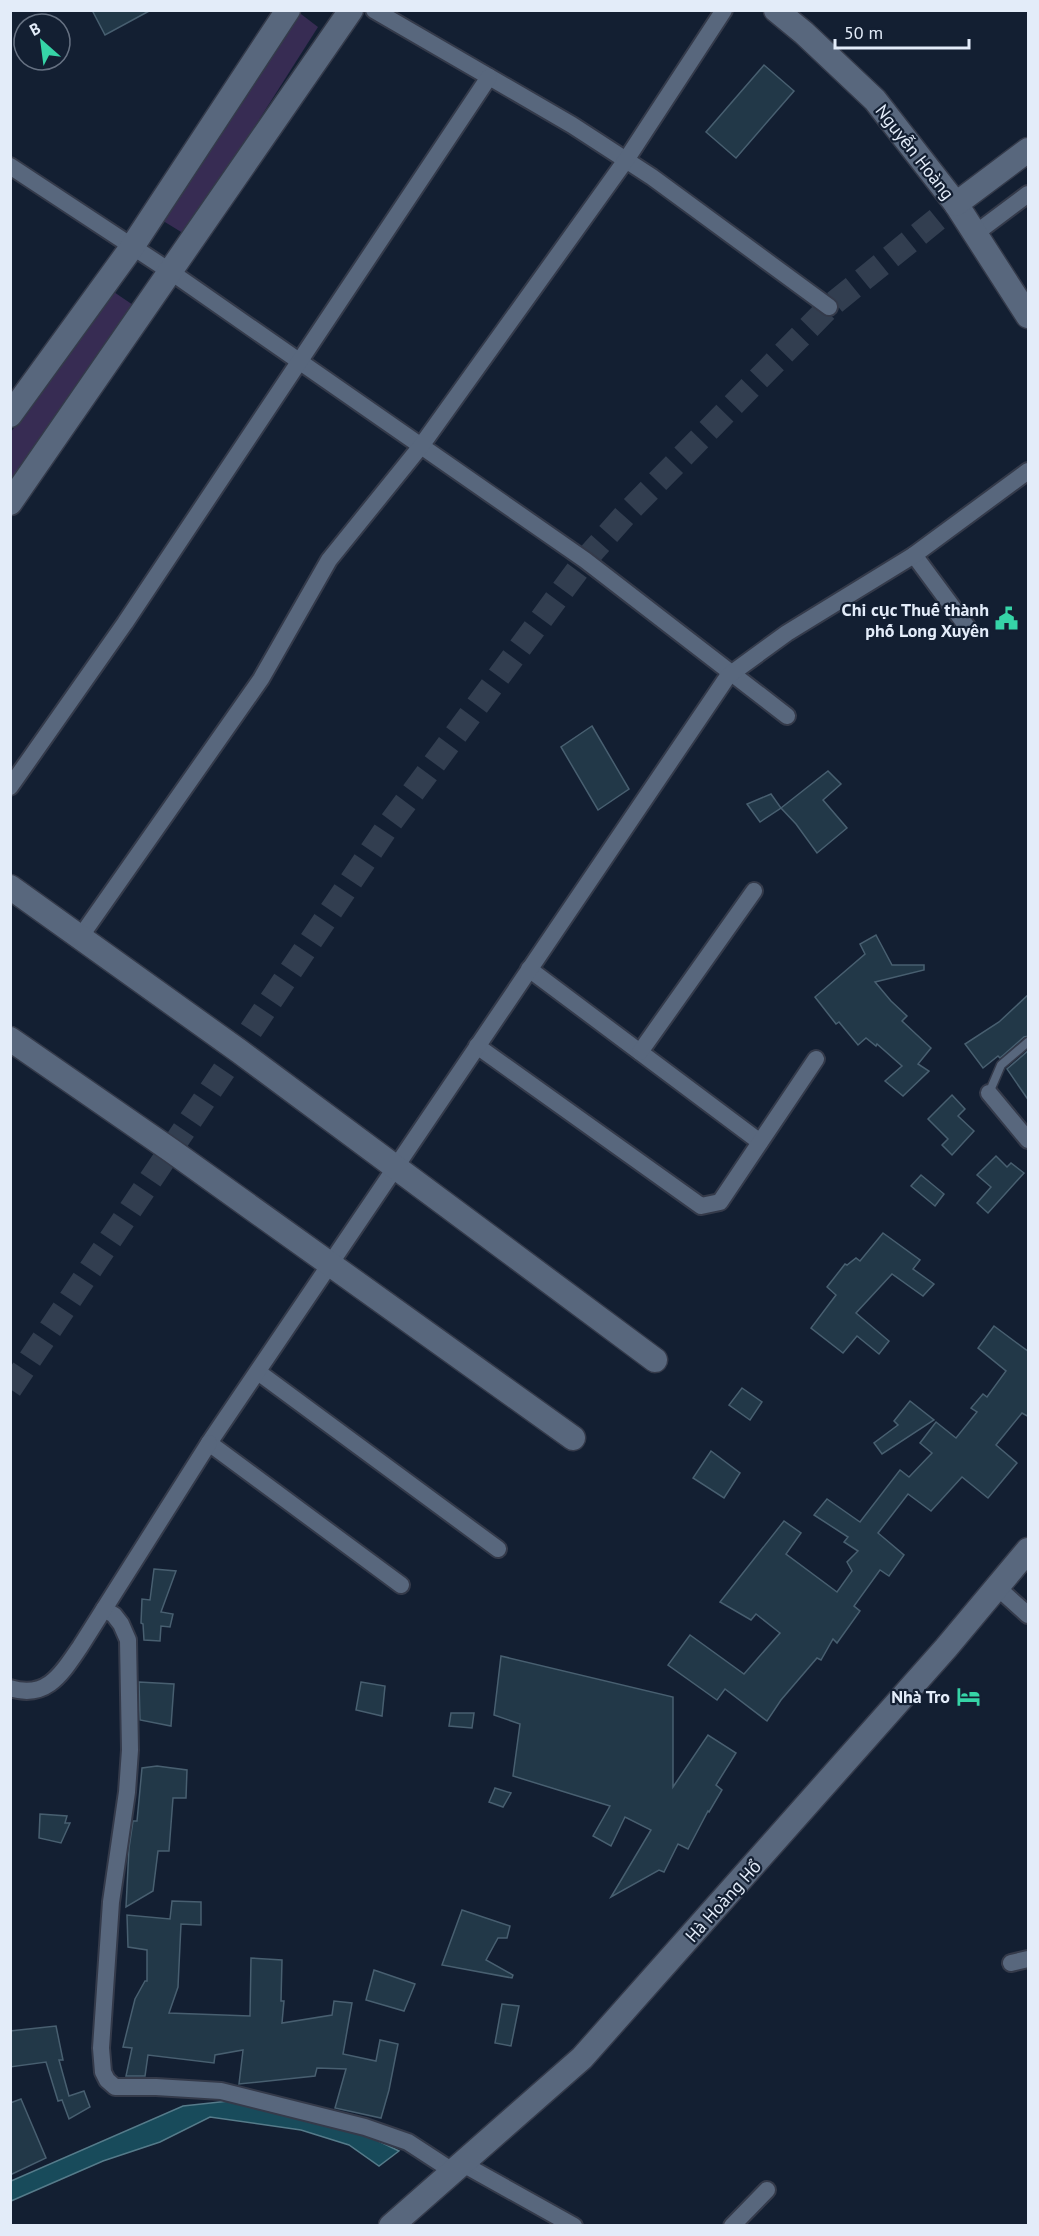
<svg xmlns="http://www.w3.org/2000/svg" width="1039" height="2236" font-family="'PT Sans',sans-serif">
<style>
.green{fill:#372c53}
.water{fill:#184b5b;stroke:#557b8a;stroke-width:1.5}
.building{fill:#223848;stroke:#485f70;stroke-width:1.5}
.lines{fill:none;stroke-linecap:round;stroke-linejoin:round}
.secondary-tunnel{stroke:#323e50;stroke-width:24;stroke-dasharray:24 12;stroke-linecap:butt}
.lane-casing{stroke:#343a4a;stroke-width:11}
.street-casing{stroke:#343a4a;stroke-width:20}
.secondary-casing{stroke:#343a4a;stroke-width:27}
.lane{stroke:#58677d;stroke-width:8}
.street{stroke:#58677d;stroke-width:16}
.secondary{stroke:#58677d;stroke-width:24}
.labels{text-anchor:middle;dominant-baseline:central;stroke-width:4.5;stroke-linejoin:round;paint-order:stroke}
.street-label{font-size:18px;fill:#e3ecf9;stroke:#131f32}
.poi-label{font-size:18px;font-weight:bold;fill:#e3ecf9;stroke:#131f32;text-anchor:end}
</style>
<rect width="100%" height="100%" fill="#131f32"/>
<g class="green">
<polygon points="297,11 318,27 186,235 160,219"/>
<polygon points="111,290 136,307 11,488 11,432"/>
</g>
<polygon class="water" points="229,2101 364,2134 399,2151 379,2166 349,2145 301,2130 210,2117 160,2142 103,2161 11,2201 11,2181 183,2106"/>
<g class="building">
<polygon points="92,10 151,10 105,35"/>
<polygon points="764,65 794,91 736,158 706,132"/>
<polygon points="592,726 629,789 598,810 561,747"/>
<polygon points="828,771 841,784 823,800 847,828 817,853 796,824 781,808"/>
<polygon points="771,794 781,808 760,822 747,804"/>
<polygon points="876,935 892,965 924,965 924,970 875,982 891,1001 907,1016 902,1021 931,1048 918,1064 929,1071 903,1096 885,1081 902,1066 877,1044 876,1046 866,1038 858,1045 839,1022 836,1024 815,997 865,954 860,944"/>
<polygon points="1029,994 1029,1036 1024,1037 1000,1058 998,1056 983,1068 965,1044 999,1022"/>
<polygon points="1029,1050 1029,1101 1007,1069"/>
<polygon points="952,1095 965,1109 958,1116 974,1131 952,1155 942,1145 948,1139 928,1119"/>
<polygon points="996,1156 1007,1167 1011,1163 1024,1173 988,1213 977,1203 991,1187 977,1175"/>
<polygon points="921,1175 944,1194 935,1206 911,1186"/>
<polygon points="883,1233 920,1260 913,1269 934,1284 923,1296 892,1274 856,1313 889,1341 879,1354 857,1336 843,1353 811,1328 836,1295 827,1287 845,1264 847,1265 856,1258 860,1261"/>
<polygon points="994,1326 1029,1352 1029,1417 1022,1413 996,1445 1017,1463 988,1498 962,1477 931,1511 908,1494 878,1533 904,1555 889,1576 880,1570 854,1606 860,1611 837,1643 833,1639 821,1660 817,1658 781,1700 767,1721 725,1689 717,1700 668,1665 690,1635 744,1674 780,1633 756,1614 751,1620 720,1602 784,1521 801,1533 786,1554 837,1592 852,1571 847,1562 858,1551 844,1542 848,1537 814,1515 827,1499 860,1522 900,1470 909,1477 932,1453 920,1443 936,1422 956,1438 977,1412 971,1408 983,1394 987,1397 1006,1371 978,1348"/>
<polygon points="742,1388 762,1402 750,1420 729,1405"/>
<polygon points="910,1401 934,1420 882,1454 874,1443 898,1425 894,1421"/>
<polygon points="711,1451 740,1473 724,1498 693,1478"/>
<polygon points="154,1569 176,1571 161,1612 173,1614 170,1627 161,1626 160,1641 144,1640 143,1624 141,1623 142,1599 150,1600"/>
<polygon points="501,1656 673,1697 673,1787 708,1735 736,1753 716,1785 722,1790 709,1812 708,1811 688,1849 678,1844 664,1872 659,1870 611,1897 651,1830 625,1817 611,1846 593,1836 610,1806 513,1776 520,1724 494,1715"/>
<polygon points="139,1682 174,1684 171,1726 140,1720"/>
<polygon points="361,1682 385,1686 382,1716 356,1710"/>
<polygon points="451,1713 474,1713 472,1728 449,1726"/>
<polygon points="157,1766 187,1770 186,1798 173,1798 169,1851 158,1851 153,1891 126,1907 129,1848 133,1821 137,1821 142,1768"/>
<polygon points="495,1788 511,1793 503,1807 489,1802"/>
<polygon points="40,1814 67,1816 65,1823 70,1823 61,1843 39,1838"/>
<polygon points="172,1901 201,1902 201,1925 181,1924 178,1987 169,2013 250,2016 251,1958 282,1960 281,2001 284,2001 282,2023 332,2015 334,2001 352,2003 343,2054 376,2061 380,2040 398,2044 389,2090 381,2118 335,2108 346,2069 317,2068 315,2076 239,2084 243,2050 215,2055 214,2063 148,2055 145,2076 126,2076 132,2048 123,2047 135,1999 145,1981 147,1981 147,1950 128,1947 127,1915 170,1919"/>
<polygon points="462,1910 510,1926 507,1938 498,1938 486,1960 513,1975 512,1978 442,1965"/>
<polygon points="374,1970 415,1984 404,2011 366,2000"/>
<polygon points="502,2004 519,2006 511,2046 495,2043"/>
<polygon points="56,2026 63,2060 59,2060 69,2096 84,2091 90,2107 69,2119 62,2100 58,2101 46,2062 10,2067 10,2031"/>
<polygon points="21,2099 46,2158 10,2175 10,2103"/>
</g>
<g class="lines">
<polyline class="secondary-tunnel" points="10,1389 388,826 585,560 626,514 829,307 956,204"/>
<defs>
<polyline id="lane" points="989,1093 1001,1065 1028,1042"/>
<g id="street">
<polyline points="374,10 572,125 652,177 829,307"/>
<polyline points="10,166 171,272 585,560 787,716"/>
<polyline points="976,233 1028,194"/>
<polyline points="914,555 968,628"/>
<polyline points="10,787 125,623 489,77"/>
<polyline points="81,936 261,679 329,560 421,446 626,160 724,10"/>
<polyline points="529,969 760,1142"/>
<polyline points="477,1046 701,1206 720,1202 816,1059"/>
<polyline points="640,1052 754,891"/>
<polyline points="989,1093 1028,1140"/>
<polyline points="258,1372 498,1549"/>
<polyline points="401,1585 209,1443 728,676 787,633 914,555 1028,471"/>
<polyline points="997,1587 1028,1615"/>
<polyline points="104,1609 114,1615 121,1624 128,1640 130,1750 127,1792 111,1902 101,2048 103,2072 107,2080 115,2087 156,2087 221,2091 365,2127 408,2142 454,2172"/>
<path d="M10,1688C47,1700 62,1673 80,1647L209,1443"/>
<polyline points="1011,1963 1028,1959"/>
<polyline points="463,2164 574,2226"/>
<polyline points="732,2226 767,2190"/>
</g>
<g id="secondary">
<polyline points="776,10 804,33 875,100 956,204 1028,316"/>
<polyline points="956,204 1028,150"/>
<polyline points="10,415 132,247 288,10"/>
<polyline points="10,503 351,10"/>
<polyline points="10,887 239,1051 655,1360"/>
<polyline points="10,1039 172,1151 573,1438"/>
<polyline points="391,2226 582,2058 946,1648 1028,1550"/>
</g>
</defs>
<use href="#lane" class="lane-casing"/>
<use href="#street" class="street-casing"/>
<use href="#secondary" class="secondary-casing"/>
<use href="#lane" class="lane"/>
<use href="#street" class="street"/>
<use href="#secondary" class="secondary"/>
</g>
<defs>
<symbol id="civic-bare" viewBox="-9 -9 18 18"><path d="M-.6-6.5H3V-4.5H.6V-3L4-1V1h2V6H-6V1h2V-1L-.6-3ZM-1.2 2.5V6h2.4V2.5Z" fill="#36d4a7" stroke="#131f32" stroke-width="2.5" paint-order="stroke"/></symbol>
<symbol id="hotel-bare" viewBox="-9 -9 18 18"><path d="M-6-4.5h1.5V1H6V5H4.5V3h-9V5H-6ZM-4 0a1.8 1.8 0 1 1 3.6 0ZM.5 0V-2.5h3Q6-2.5 6 0Z" fill="#36d4a7" stroke="#131f32" stroke-width="2.5" paint-order="stroke"/></symbol>
</defs>
<g fill-rule="evenodd">
<use href="#civic-bare" x="990" y="602" width="33" height="33"/>
<use href="#hotel-bare" x="952" y="1680" width="33" height="33"/>
</g>
<g class="labels">
<g class="street-label">
<text transform="translate(915 152) rotate(52)">Nguyễn Hoàng</text>
<text transform="translate(723 1901) rotate(-48)">Hà Hoàng Hổ</text>
</g>
<g class="poi-label">
<text x="989" y="609">Chi cục Thuế thành<tspan x="989" dy="21">phố Long Xuyên</tspan></text>
<text x="950" y="1696">Nhà Tro</text>
</g>
</g>
<rect width="1039" height="2236" fill="none" stroke="#e3ecf9" stroke-width="24"/>
<g transform="translate(42 42) rotate(332)"><circle r="28" fill="#131f32" stroke="#667182" stroke-width="1.5"/>
<path d="M0-4.5L10 22L0 15L-10 22Z" fill="#36d4a7"/>
<text y="-9" font-size="16" font-weight="bold" text-anchor="middle" fill="#e3ecf9">B</text>
</g>
<path d="M835 39v9h134v-9" fill="none" stroke="#e3ecf9" stroke-width="3"/>
<text x="844" y="39" font-size="18" fill="#e3ecf9" stroke="#131f32" stroke-width="4.5" paint-order="stroke">50 m</text>
</svg>
